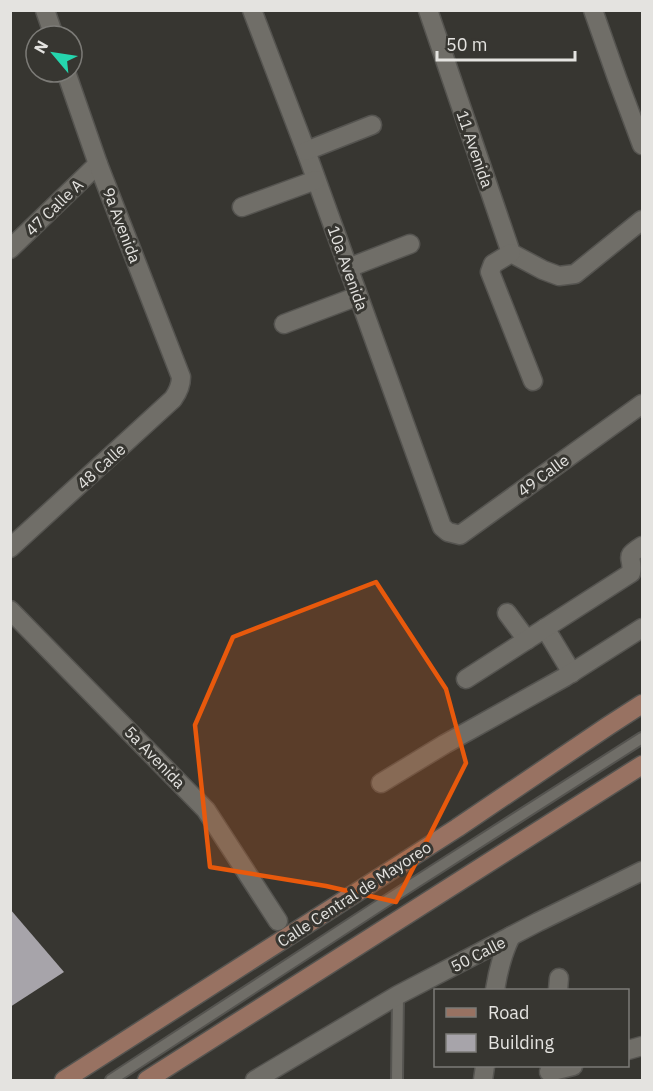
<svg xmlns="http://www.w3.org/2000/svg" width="653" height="1091" font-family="'IBM Plex Sans',sans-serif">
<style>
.building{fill:#a7a4aa}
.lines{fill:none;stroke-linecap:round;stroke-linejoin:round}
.lane-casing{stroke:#555450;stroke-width:14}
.street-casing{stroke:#555450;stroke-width:21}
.secondary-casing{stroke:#555450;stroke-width:21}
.lane{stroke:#706e68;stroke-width:10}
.street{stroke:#706e68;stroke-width:18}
.secondary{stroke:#987262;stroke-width:18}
.marked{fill:#e8590c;fill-opacity:0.2;stroke:#e8590c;stroke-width:4.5;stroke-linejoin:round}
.labels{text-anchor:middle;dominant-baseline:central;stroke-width:6;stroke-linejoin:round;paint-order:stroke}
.street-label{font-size:16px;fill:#e4e3e0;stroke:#373631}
</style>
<rect width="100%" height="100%" fill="#373631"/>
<polygon class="building" points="10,909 64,972 10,1007"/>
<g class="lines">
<defs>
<g id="lane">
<polyline points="111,1080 380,905 642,738"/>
<polyline points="397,1080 398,995"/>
</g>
<g id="street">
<polyline points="45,10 54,36"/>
<polyline points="252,10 306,151 442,527 448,532 460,535 642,404"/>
<polyline points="428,10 511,253 543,270 559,276 575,274 642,220"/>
<polyline points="593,10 617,78 642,145"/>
<polyline points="306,151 372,125"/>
<polyline points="242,207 316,180"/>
<polyline points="10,249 98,164"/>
<polyline points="511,253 493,264 490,272 533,381"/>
<polyline points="348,268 410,244"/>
<polyline points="284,324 358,296"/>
<path d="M10,548L173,399C178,392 181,386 181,377L98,164L66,72"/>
<polyline points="10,610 206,810 278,921"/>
<polyline points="507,613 527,640"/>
<polyline points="545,628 572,673"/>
<path d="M466,679L631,573C634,555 622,559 642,546"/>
<polyline points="381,783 445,744 565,677 642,628"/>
<path d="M495,990C498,971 502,954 511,936"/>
<polyline points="558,990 559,978"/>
<polyline points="628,1050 642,1046"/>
<polyline points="549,1072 573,1066"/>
<polyline points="255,1080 398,995 538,922 642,871"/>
<polyline points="483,1080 485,1066"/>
</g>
<g id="secondary">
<polyline points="64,1080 457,828 608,726 642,704"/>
<polyline points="147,1080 642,765"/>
</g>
</defs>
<use href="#lane" class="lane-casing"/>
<use href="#street" class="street-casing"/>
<use href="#secondary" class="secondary-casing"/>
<use href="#lane" class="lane"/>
<use href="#street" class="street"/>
<use href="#secondary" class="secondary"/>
</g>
<path class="marked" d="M376,582L446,689L466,763L396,902L326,886L210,867L195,725L233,637Z"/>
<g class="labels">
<g class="street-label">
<text transform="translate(475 149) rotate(71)">11 Avenida</text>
<text transform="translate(54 207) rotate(-44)">47 Calle A</text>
<text transform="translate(122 225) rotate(69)">9a Avenida</text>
<text transform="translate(348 268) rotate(70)">10a Avenida</text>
<text transform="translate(101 466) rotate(-42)">48 Calle</text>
<text transform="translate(543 475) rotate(-36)">49 Calle</text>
<text transform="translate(155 757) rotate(46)">5a Avenida</text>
<text transform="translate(354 894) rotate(-33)">Calle Central de Mayoreo</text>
<text transform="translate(478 954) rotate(-27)">50 Calle</text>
</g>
</g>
<rect width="653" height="1091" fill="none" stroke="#e4e3e0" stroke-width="24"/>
<rect x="434" y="989" width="195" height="78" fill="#373631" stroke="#7c7b77" stroke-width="1.5"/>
<rect x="446" y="1008" width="30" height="9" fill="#987262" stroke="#7c7b77" stroke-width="1.5"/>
<text x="488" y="1019" font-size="18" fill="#e4e3e0">Road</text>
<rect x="446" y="1034" width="30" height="18" fill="#a7a4aa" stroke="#7c7b77" stroke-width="1.5"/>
<text x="488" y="1049" font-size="18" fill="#e4e3e0">Building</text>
<g transform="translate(54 54) rotate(299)"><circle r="28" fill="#373631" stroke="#7c7b77" stroke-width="1.5"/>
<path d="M0-4.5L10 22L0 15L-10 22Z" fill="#25d5ae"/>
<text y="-9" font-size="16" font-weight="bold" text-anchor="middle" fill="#e4e3e0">N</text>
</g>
<path d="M437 51v9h138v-9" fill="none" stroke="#e4e3e0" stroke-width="3"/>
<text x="446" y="51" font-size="18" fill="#e4e3e0" stroke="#373631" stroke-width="4.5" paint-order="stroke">50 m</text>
</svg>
